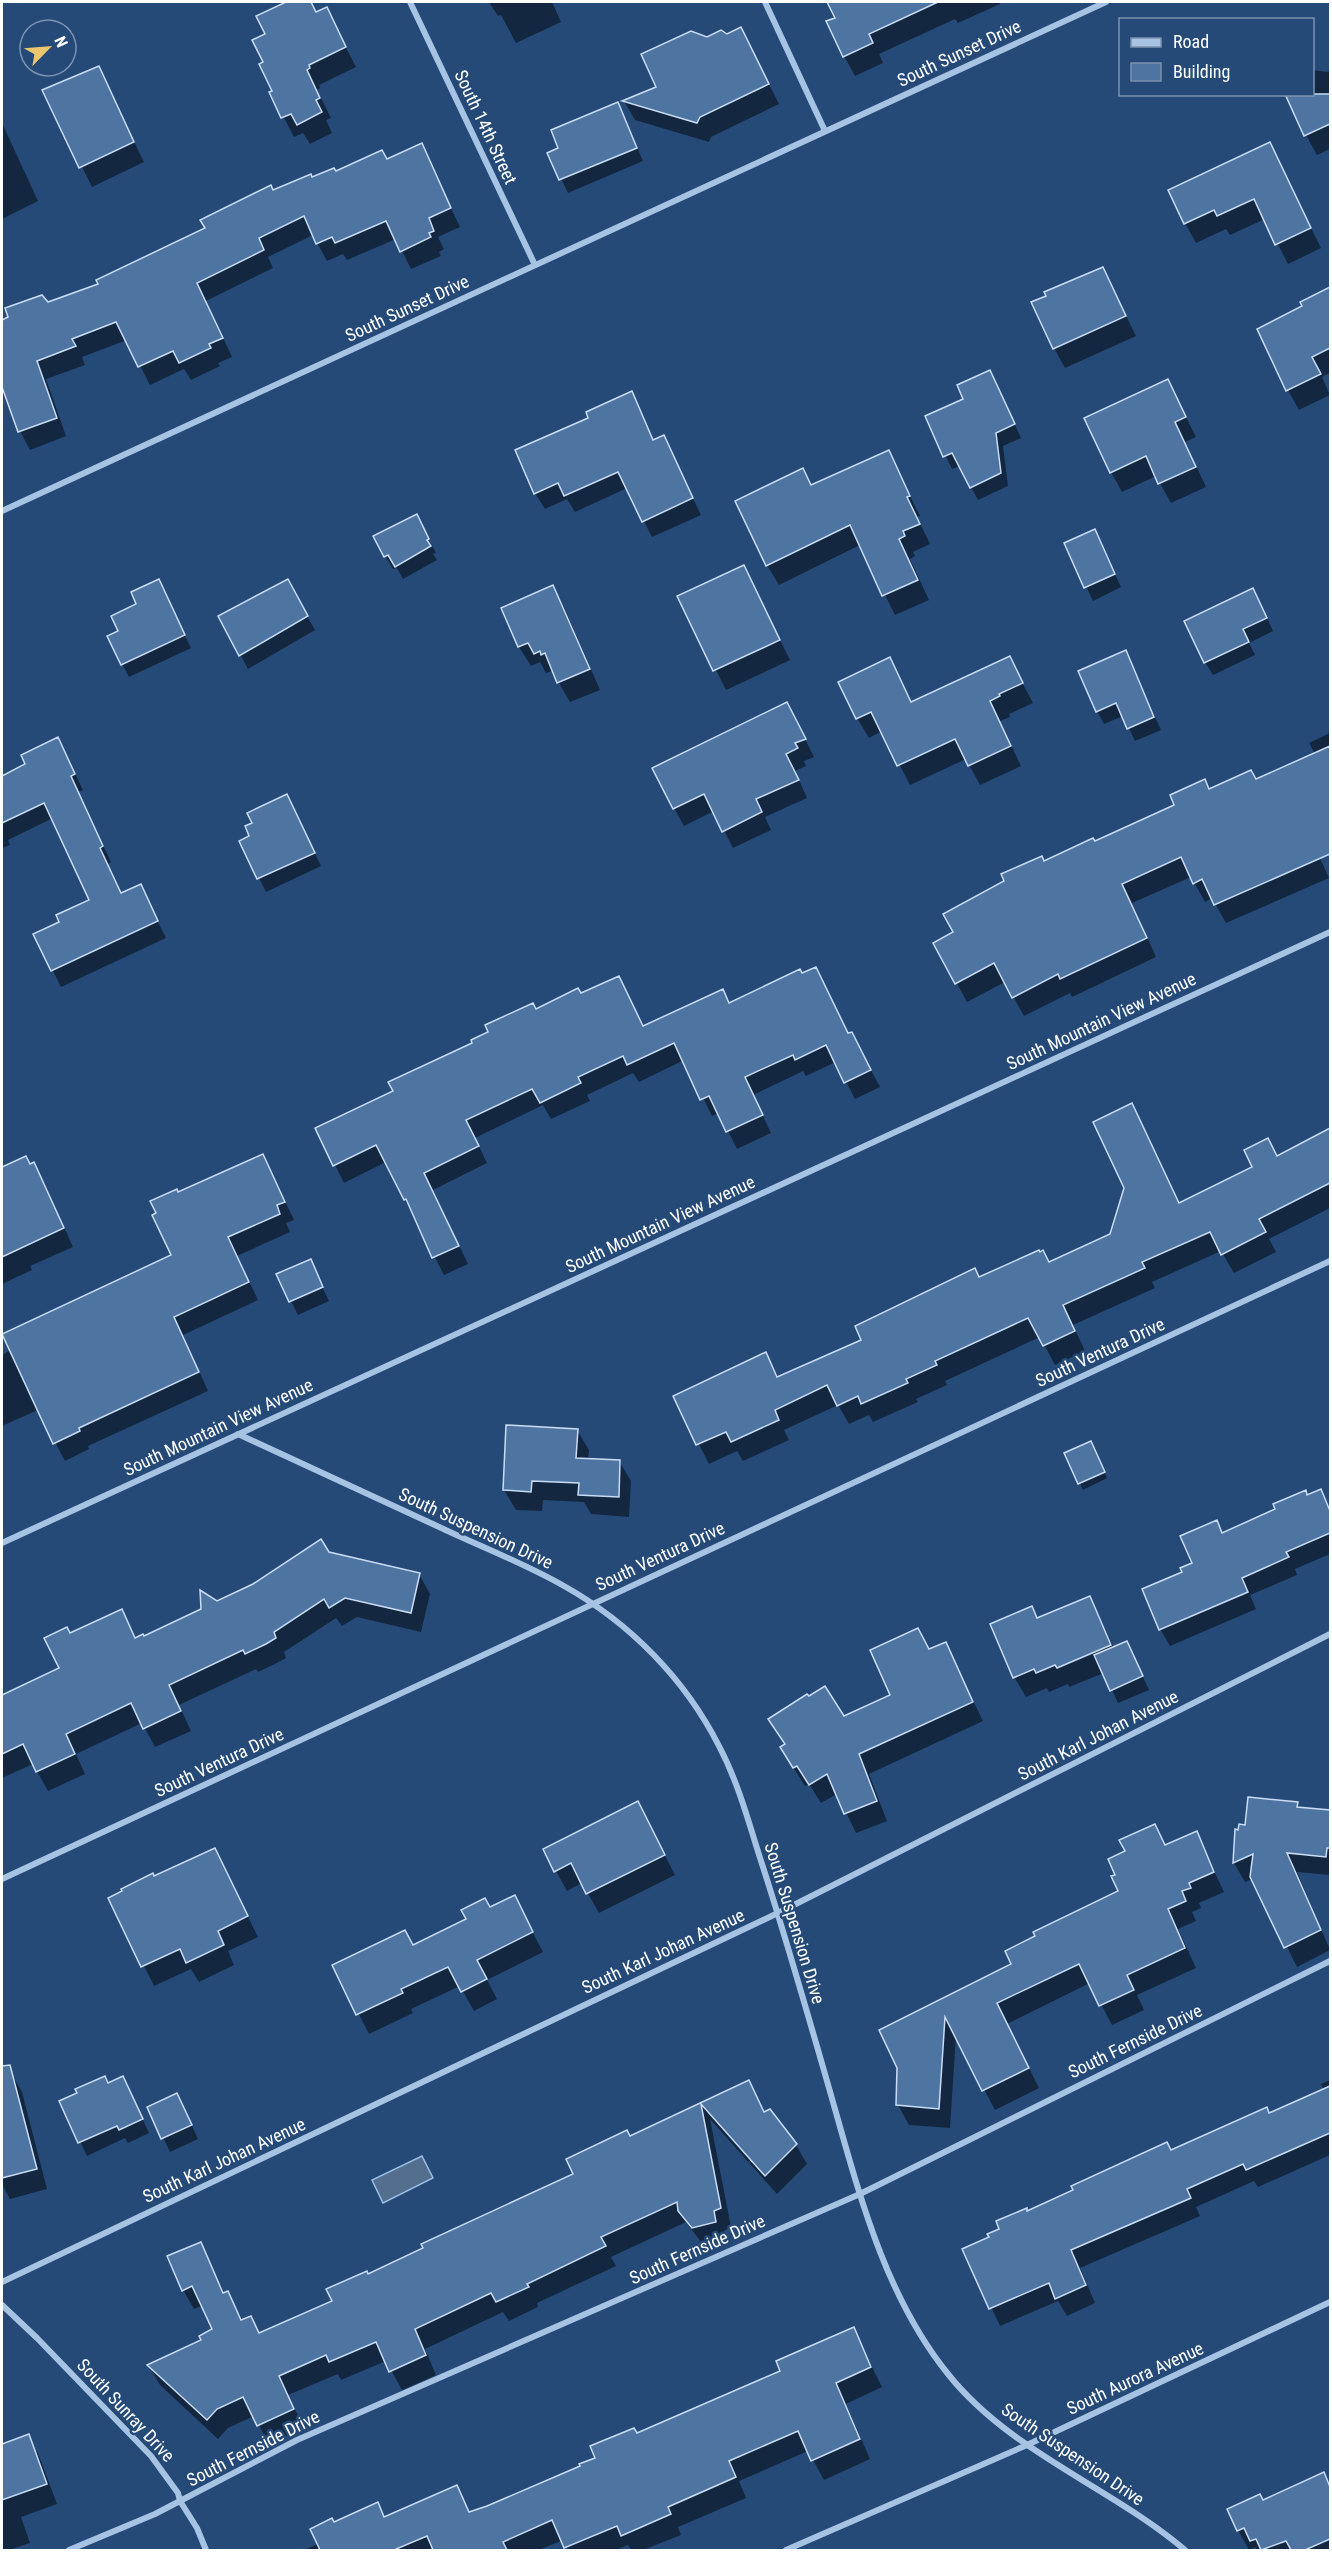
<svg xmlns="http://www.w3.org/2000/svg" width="1332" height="2552" font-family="'Roboto Condensed',sans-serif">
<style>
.water{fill:#536e8f;stroke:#9bbee3;stroke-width:1.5}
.shadow{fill:#0007}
.building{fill:#4e74a1;stroke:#c9dcf3;stroke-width:1.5}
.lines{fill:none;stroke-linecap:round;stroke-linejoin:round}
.minor{stroke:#a7c3e3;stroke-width:6}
.labels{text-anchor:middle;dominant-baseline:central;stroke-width:5;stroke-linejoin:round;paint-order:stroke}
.street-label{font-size:18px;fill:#fff;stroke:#254a78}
</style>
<rect width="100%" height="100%" fill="#254a78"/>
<polygon class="water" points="422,2156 433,2178 383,2203 372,2180"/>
<g class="shadow">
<polygon points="295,2 310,2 316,13 326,9 356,67 319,85 320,88 317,90 331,118 326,120 332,133 310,144 303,133 294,137 271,93 274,91 265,63 267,34 258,16"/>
<polygon points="489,2 552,2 561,22 516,43 501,15 498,16"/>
<polygon points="829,2 999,2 1000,4 958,23 955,19 879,54 883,63 855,76 844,56 837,19"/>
<polygon points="741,29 779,104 711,137 709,142 635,120 624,101 658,88 707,38 727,36"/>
<polygon points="98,68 144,162 92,187 44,91"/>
<polygon points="1312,70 1327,72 1330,70 1330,149 1317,155 1306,135 1312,94"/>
<polygon points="618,104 643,161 568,193 549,153 560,149"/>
<polygon points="2,123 38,201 2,219"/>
<polygon points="1269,144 1321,248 1288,264 1265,219 1230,235 1226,229 1196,243 1185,223"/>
<polygon points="421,145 460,227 438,237 444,249 439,252 441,256 411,269 396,239 347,260 343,254 327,261 313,235 268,257 273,268 206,301 232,357 218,363 220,366 191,380 184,369 150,385 127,340 82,357 85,365 46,379 66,436 30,450 20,431 2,386 2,321 100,284 273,192 335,172 387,161"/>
<polygon points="1103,269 1136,336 1065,368 1054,348"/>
<polygon points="1330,289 1330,373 1322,377 1330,395 1299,410 1288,390 1304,307 1302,303"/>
<polygon points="1168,381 1196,437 1185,442 1206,487 1171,503 1156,476 1122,492 1111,472"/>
<polygon points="997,385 1021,438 1003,446 1008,486 978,500 960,466 952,469 927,417"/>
<polygon points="631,393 654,441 663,437 701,515 652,537 627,488 575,512 567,499 545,509 535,493"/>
<polygon points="888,452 920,516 917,517 930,544 913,552 915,556 910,559 929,600 895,615 860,545 779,585 767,565 811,486"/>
<polygon points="423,529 436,553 433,554 437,560 403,579 397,568 393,569 385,556"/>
<polygon points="1066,544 1101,544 1121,587 1093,601"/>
<polygon points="743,567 790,660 726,690 679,597"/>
<polygon points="158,581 191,648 129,677 122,664 120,632"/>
<polygon points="287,581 315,630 248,669 220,617"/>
<polygon points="553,587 564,607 600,690 570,702 552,671 546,673 540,662 531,666 519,647 503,609"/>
<polygon points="1260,603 1273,631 1249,643 1255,655 1213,675 1205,662"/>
<polygon points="1125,652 1161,730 1135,741 1123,716 1104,724 1097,711"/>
<polygon points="1009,658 1033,703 1009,714 1010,717 1000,721 1021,766 980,785 966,759 910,785 882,731 869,738 857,718 890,659 912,704"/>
<polygon points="796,721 814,757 804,761 806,766 795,771 807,798 765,817 771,830 733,848 714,811 684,826 674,808"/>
<polygon points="1330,733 1330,827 1310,836 1329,878 1226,923 1212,898 1205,902 1191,877 1132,903 1156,957 1072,997 1070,993 1024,1016 1005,982 967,1002 935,943 955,932 1044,863 1094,843 1210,790 1256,781 1315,754 1309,743"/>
<polygon points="66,755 83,790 78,792 111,862 108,864 122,894 140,886 166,938 61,987 35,935 61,923 91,901 53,818 8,840 10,845 2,848 2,796 26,786"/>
<polygon points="294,809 321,866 266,892 241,842 251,837 254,824"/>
<polygon points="816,969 849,1035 851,1033 880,1087 855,1099 836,1062 806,1076 803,1071 753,1095 771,1133 737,1149 719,1113 712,1116 684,1060 639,1082 633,1073 587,1095 590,1101 551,1119 543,1105 475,1138 487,1163 433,1190 468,1264 444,1275 386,1162 344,1183 317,1129 395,1091 474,1043 535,1010 581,995 618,978 644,1027 730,1004"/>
<polygon points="1142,1125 1180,1204 1330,1130 1330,1208 1269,1239 1276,1252 1234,1273 1221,1251 1152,1282 1155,1288 1073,1325 1085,1351 1055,1365 1040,1337 945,1381 947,1385 916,1399 918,1402 873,1422 869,1415 849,1424 838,1405 784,1430 789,1440 743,1461 737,1451 709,1464 675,1397 765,1354 779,1378 863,1341 979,1279 1049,1263 1111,1235"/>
<polygon points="263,1156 294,1220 286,1223 290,1232 237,1256 258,1300 183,1335 208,1391 88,1446 89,1449 65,1461 38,1410 2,1426 2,1355 173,1256 178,1194"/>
<polygon points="26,1158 30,1166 33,1164 44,1182 73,1247 30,1266 32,1270 2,1284 2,1169"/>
<polygon points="310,1261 329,1301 298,1315 278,1275"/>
<polygon points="577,1430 589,1450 588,1460 619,1461 631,1481 629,1517 591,1514 584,1502 543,1500 542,1511 516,1510 504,1490"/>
<polygon points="1094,1449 1107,1478 1083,1490 1066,1454"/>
<polygon points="1321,1491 1330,1509 1330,1554 1295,1569 1297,1575 1250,1595 1256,1609 1170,1646 1160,1629 1184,1573 1193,1564 1216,1522 1223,1534"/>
<polygon points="328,1553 419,1574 430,1594 421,1632 357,1617 342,1626 336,1618 284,1652 286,1658 277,1663 258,1672 256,1669 179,1705 191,1731 155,1747 142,1723 76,1754 85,1774 48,1791 33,1764 2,1778 2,1696 61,1669 70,1635 121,1611 136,1639 143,1638"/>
<polygon points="1090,1598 1114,1648 1127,1643 1149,1690 1118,1703 1104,1673 1069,1687 1068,1684 1049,1692 1047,1688 1026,1697 1014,1677 1032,1608 1038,1620"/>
<polygon points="945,1644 983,1721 869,1774 887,1821 856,1833 837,1794 821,1803 809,1784 805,1786 793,1767 786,1745 770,1720 844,1718 892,1696 930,1651"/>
<polygon points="638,1803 675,1875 599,1913 582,1883 567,1891 556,1871"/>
<polygon points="1297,1803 1300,1809 1330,1812 1330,1875 1297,1872 1330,1950 1297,1967 1253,1879 1245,1882 1234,1863 1237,1831"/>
<polygon points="1154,1826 1166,1847 1196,1833 1224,1892 1199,1903 1201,1908 1192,1912 1196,1921 1178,1929 1196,1968 1137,1995 1144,2010 1112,2025 1090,1983 1007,2024 1039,2088 995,2110 956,2036 950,2128 909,2125 898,2105 899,2067 881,2031 1013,1965 1120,1891 1117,1876 1127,1852"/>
<polygon points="215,1850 258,1937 228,1951 234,1965 199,1982 191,1969 154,1986 110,1899"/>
<polygon points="514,1897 543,1952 487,1980 497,1999 474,2011 460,1986 411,2009 413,2013 369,2034 334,1965 413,1946"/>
<polygon points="11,2073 22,2092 47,2189 10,2199 2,2184 2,2075"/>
<polygon points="1330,2080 1330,2155 1258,2187 1254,2181 1196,2207 1200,2216 1080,2268 1095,2303 1067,2316 1058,2301 1000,2326 964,2250 991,2238 1028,2212 1171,2152 1270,2114 1324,2090 1321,2084"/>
<polygon points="748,2082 765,2113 769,2111 796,2145 807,2164 777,2194 710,2119 731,2227 724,2231 726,2241 704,2246 686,2222 611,2257 616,2266 537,2303 538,2307 509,2321 503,2312 425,2349 436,2375 402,2390 386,2361 341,2380 338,2374 288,2395 304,2428 269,2444 254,2416 228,2428 218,2439 160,2385 149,2366 203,2340 214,2330 202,2306 194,2309 183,2290 200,2244 225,2294 228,2293 243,2321 260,2334 334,2302 368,2276 575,2175 629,2138"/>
<polygon points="108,2084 130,2091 149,2133 128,2143 125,2138 87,2156 61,2102"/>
<polygon points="149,2108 184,2108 198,2139 170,2152"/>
<polygon points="853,2329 882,2387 846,2404 870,2459 824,2480 808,2451 739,2481 746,2498 678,2527 681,2535 643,2550 631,2550 628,2545 616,2550 568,2550 563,2540 539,2550 304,2550 318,2544 334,2524 377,2504 385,2518 456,2486 470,2513 488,2507 582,2467 637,2435 782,2372"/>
<polygon points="28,2436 39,2456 57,2504 21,2517 30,2543 9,2550 2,2550 2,2446"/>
<polygon points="1323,2474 1330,2487 1330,2550 1257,2550 1255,2547 1249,2550 1238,2530 1263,2502"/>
</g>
<g class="building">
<polygon points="286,2 311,2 316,12 327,7 346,47 309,65 310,68 307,70 320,98 316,100 322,112 297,125 291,114 281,118 269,92 272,91 259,64 263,62 252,40 265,34 256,16"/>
<polygon points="827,2 938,2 869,34 873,43 843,57 826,21 835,18"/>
<polygon points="741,27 769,84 700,117 697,123 622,101 656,87 641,54 691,31 707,37 721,30 727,34"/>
<polygon points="99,66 134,142 79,168 42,90"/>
<polygon points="1285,94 1330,94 1330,124 1304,136"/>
<polygon points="618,102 637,148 559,180 547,153 558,148 551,130"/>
<polygon points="1270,142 1311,228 1275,245 1254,199 1217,216 1214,210 1184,224 1168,190"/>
<polygon points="422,143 451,208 429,218 434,231 429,233 431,237 400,252 386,221 335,243 332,237 316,244 304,216 259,238 264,250 197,283 223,338 209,344 211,348 179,363 173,351 138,367 116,322 72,339 76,346 37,361 57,418 18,432 2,387 2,320 8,317 5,308 42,295 48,302 98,284 96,280 205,228 200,220 271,185 273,190 311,174 312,177 334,168 336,171 382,150 387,159"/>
<polygon points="1103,267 1126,316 1053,349 1031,302 1046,296 1044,292"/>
<polygon points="1330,287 1330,348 1312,357 1321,374 1286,391 1257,329 1302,306 1300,302"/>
<polygon points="990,370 1015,424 996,433 1001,473 970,488 952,453 943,457 925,416 963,399 957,385"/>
<polygon points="1168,379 1186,417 1175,422 1196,467 1158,484 1146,456 1110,473 1084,418"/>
<polygon points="632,391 653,440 664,435 693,498 642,522 618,472 564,496 558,483 534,494 515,450 588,418 586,412"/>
<polygon points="889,450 910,496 907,497 920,524 903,531 905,536 899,539 918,580 882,596 850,525 766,566 735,501 803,468 811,485"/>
<polygon points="417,514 429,539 427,540 431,546 395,567 388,555 384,557 373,536"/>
<polygon points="1095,529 1115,574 1084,588 1064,543"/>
<polygon points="744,565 780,640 713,671 677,596"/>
<polygon points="159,579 185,635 121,665 107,636 118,631 111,616 136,604 131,592"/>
<polygon points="288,579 308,616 239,656 218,616"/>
<polygon points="553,585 590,669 557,683 545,653 541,655 540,651 534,654 528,643 518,647 501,608"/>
<polygon points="1253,588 1267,618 1243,629 1249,642 1204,663 1184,621"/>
<polygon points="1126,650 1154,717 1127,729 1116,703 1096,712 1078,671"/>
<polygon points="1010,656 1023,683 999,694 1000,696 990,701 1011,746 968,766 955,739 897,766 871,712 856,719 838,682 890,657 911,702"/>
<polygon points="787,702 806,739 795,743 798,748 786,754 799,780 756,799 762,812 722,832 704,794 673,809 652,768"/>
<polygon points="58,737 75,774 71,776 103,846 100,848 121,893 141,884 158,921 51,971 33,934 59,922 56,915 89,900 44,803 2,823 2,776 25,764 21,755"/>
<polygon points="1330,746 1330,854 1214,905 1202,879 1193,884 1181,857 1122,884 1147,938 1060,979 1058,974 1012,998 994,963 955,984 933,943 953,932 943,914 1004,881 1001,874 1042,856 1044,861 1093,838 1095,841 1174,805 1170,795 1205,779 1209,789 1251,770 1256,779"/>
<polygon points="287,794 315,853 257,879 239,841 249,836 245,826 252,823 247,813"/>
<polygon points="816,967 848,1033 852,1032 871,1070 844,1083 826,1045 795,1060 793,1055 745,1077 763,1115 726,1132 709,1096 700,1100 674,1043 627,1065 623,1056 578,1077 581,1083 540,1103 532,1089 466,1120 479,1146 424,1173 459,1246 432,1258 406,1199 404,1200 376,1145 333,1166 315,1128 393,1091 388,1082 472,1043 471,1040 488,1032 485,1025 533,1003 536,1009 578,988 581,993 619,976 643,1026 723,989 729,1003 800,969 802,973"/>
<polygon points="1132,1103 1179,1203 1252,1167 1244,1150 1268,1138 1277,1156 1330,1128 1330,1183 1259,1219 1266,1232 1221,1255 1210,1232 1142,1262 1145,1268 1063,1305 1075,1331 1043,1346 1028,1318 935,1361 937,1365 906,1379 908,1383 861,1404 858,1396 837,1406 827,1385 775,1410 779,1420 731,1442 726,1432 696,1445 673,1396 766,1352 777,1377 861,1340 855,1326 975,1268 979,1277 1039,1250 1040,1252 1043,1250 1049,1262 1110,1234 1124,1188 1093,1122"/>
<polygon points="263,1154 285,1202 277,1205 280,1214 228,1237 249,1282 174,1317 199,1372 79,1428 80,1431 53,1444 2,1334 171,1255 152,1215 156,1213 150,1201 177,1189 178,1192"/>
<polygon points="26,1156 30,1164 34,1162 64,1228 2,1257 2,1167"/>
<polygon points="311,1259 323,1287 289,1302 276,1274"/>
<polygon points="506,1425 578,1429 576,1458 620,1460 619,1497 578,1495 579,1483 532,1481 531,1492 503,1490"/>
<polygon points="1091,1441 1105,1472 1078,1484 1064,1453"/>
<polygon points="1321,1489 1330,1511 1330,1533 1286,1552 1289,1557 1242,1578 1248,1592 1159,1630 1142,1589 1182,1572 1180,1568 1192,1563 1180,1536 1217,1520 1222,1533 1275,1509 1273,1504 1306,1490 1307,1495"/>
<polygon points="321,1539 329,1552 420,1573 411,1613 345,1598 329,1608 324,1599 274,1632 276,1638 266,1644 245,1654 243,1650 169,1685 181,1711 143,1729 131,1703 66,1734 75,1754 36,1772 23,1744 2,1754 2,1695 59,1668 44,1638 67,1627 70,1633 122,1609 135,1638 143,1634 144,1636 201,1609 200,1590 217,1601 253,1584"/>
<polygon points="1090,1596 1111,1645 1057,1668 1055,1665 1036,1673 1034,1669 1013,1678 990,1624 1032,1606 1037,1618"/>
<polygon points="918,1628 929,1649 946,1642 973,1702 859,1754 877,1801 844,1814 827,1774 809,1785 797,1766 793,1768 780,1747 785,1744 768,1719 807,1694 809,1696 825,1686 844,1716 890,1695 870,1650"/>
<polygon points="1127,1641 1143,1676 1110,1691 1094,1655"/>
<polygon points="1248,1797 1298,1802 1297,1807 1330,1810 1330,1848 1327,1848 1326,1857 1287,1853 1321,1930 1284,1948 1250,1877 1253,1854 1233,1863 1235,1829 1238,1830 1239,1824 1245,1825"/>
<polygon points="638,1801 665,1855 586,1894 571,1863 554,1872 543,1849"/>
<polygon points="1155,1824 1165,1845 1197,1831 1214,1872 1189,1883 1191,1888 1182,1891 1186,1901 1168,1909 1185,1948 1127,1975 1134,1990 1099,2006 1079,1964 997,2003 1029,2068 982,2091 945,2017 939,2109 896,2105 897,2068 879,2030 1011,1964 1005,1951 1035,1936 1033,1932 1118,1891 1111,1876 1115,1875 1108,1859 1125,1851 1119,1840"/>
<polygon points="215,1848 248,1916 218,1931 224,1945 186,1963 180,1949 141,1967 108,1898 122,1891 121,1889 153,1873 154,1876"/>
<polygon points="515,1895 533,1932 477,1960 487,1979 461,1992 448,1967 401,1989 403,1993 356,2015 332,1965 405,1930 413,1945 466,1919 461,1910 485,1898 490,1907"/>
<polygon points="10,2065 37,2169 2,2178 2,2066"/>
<polygon points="105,2076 108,2083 123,2076 143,2119 119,2130 117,2126 78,2143 59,2101 77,2093 75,2089"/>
<polygon points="749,2080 764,2112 770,2109 797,2144 765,2176 701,2104 721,2208 714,2211 716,2222 692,2228 678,2211 677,2202 601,2237 606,2246 527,2284 529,2287 496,2302 491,2293 415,2329 426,2355 389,2372 376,2342 329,2362 326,2355 279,2376 294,2409 257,2426 243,2397 217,2409 207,2420 147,2365 201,2340 199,2336 212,2329 192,2286 182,2291 167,2256 201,2242 223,2293 228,2291 241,2320 251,2316 259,2333 332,2301 326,2289 367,2271 368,2274 423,2248 421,2244 573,2174 566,2159 627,2130 630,2136"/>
<polygon points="1330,2086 1330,2133 1246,2170 1243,2164 1187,2189 1191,2198 1071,2250 1086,2285 1055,2299 1049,2283 989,2309 962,2249 989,2237 987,2234 999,2229 996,2221 1027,2208 1027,2211 1073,2190 1071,2186 1167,2142 1171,2150 1267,2107 1269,2113"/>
<polygon points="177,2093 192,2125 161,2139 147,2107"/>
<polygon points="854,2327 871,2367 836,2383 860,2439 811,2461 798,2431 729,2461 736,2477 668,2507 671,2514 621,2536 617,2526 564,2548 552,2520 503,2542 507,2550 433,2550 427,2536 394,2550 320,2550 310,2529 332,2518 334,2522 378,2502 384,2517 457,2485 469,2512 487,2506 580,2466 579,2464 595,2458 590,2446 634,2428 637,2433 780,2371 776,2361"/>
<polygon points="29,2434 47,2484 2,2500 2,2444"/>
<polygon points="1324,2472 1330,2487 1330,2539 1305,2550 1291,2550 1286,2541 1261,2550 1256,2539 1250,2541 1244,2528 1237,2531 1227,2509 1260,2494 1263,2500"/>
</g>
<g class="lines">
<g class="minor">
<polyline points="410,2 535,265"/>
<polyline points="765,2 825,131"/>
<polyline points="2,511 1106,2"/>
<path d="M238,1434C305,1465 371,1496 437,1526C479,1546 524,1563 564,1586C630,1623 685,1679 719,1746C739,1784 749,1824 762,1864C785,1935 806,2008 827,2081C856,2181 881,2291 948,2374C1010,2452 1111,2487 1185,2550"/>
<polyline points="2,1543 1330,932"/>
<polyline points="2,1879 1330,1261"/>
<polyline points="2,2282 778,1913 1330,1634"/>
<polyline points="2,2305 37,2338 151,2456 178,2493 180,2501 197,2528 206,2550"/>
<polyline points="69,2550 155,2514 297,2440 860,2194 1330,1961"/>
<polyline points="786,2550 1027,2445 1330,2302"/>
</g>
</g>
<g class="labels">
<g class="street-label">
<text transform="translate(959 53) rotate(-25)">South Sunset Drive</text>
<text transform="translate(486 127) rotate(65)">South 14th Street</text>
<text transform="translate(407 308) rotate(-25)">South Sunset Drive</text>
<text transform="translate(1101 1021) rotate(-25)">South Mountain View Avenue</text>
<text transform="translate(660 1224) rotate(-25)">South Mountain View Avenue</text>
<text transform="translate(1100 1352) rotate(-25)">South Ventura Drive</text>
<text transform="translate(218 1427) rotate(-25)">South Mountain View Avenue</text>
<text transform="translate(476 1528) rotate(25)">South Suspension Drive</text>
<text transform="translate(660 1556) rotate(-25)">South Ventura Drive</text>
<text transform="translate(1098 1735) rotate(-27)">South Karl Johan Avenue</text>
<text transform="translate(219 1762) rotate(-25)">South Ventura Drive</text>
<text transform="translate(795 1923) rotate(73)">South Suspension Drive</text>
<text transform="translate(663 1951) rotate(-25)">South Karl Johan Avenue</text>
<text transform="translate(1135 2041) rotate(-26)">South Fernside Drive</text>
<text transform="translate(224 2160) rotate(-25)">South Karl Johan Avenue</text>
<text transform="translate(697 2249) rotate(-24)">South Fernside Drive</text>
<text transform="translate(1135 2378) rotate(-25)">South Aurora Avenue</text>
<text transform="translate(126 2410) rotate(47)">South Sunray Drive</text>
<text transform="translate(253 2448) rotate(-27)">South Fernside Drive</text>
<text transform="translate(1073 2454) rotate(34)">South Suspension Drive</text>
</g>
</g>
<rect width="1332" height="2552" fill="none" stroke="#ffffff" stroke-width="6"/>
<rect x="1119" y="18" width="195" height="78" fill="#254a78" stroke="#7c92ae" stroke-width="1.5"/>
<rect x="1131" y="38" width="30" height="9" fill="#a7c3e3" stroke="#7c92ae" stroke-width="1.5"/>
<text x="1173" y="48" font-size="18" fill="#ffffff">Road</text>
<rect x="1131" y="63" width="30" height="18" fill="#4e74a1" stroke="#7c92ae" stroke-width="1.5"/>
<text x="1173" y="78" font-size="18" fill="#ffffff">Building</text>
<g transform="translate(48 48) rotate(65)"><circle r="28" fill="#254a78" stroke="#7c92ae" stroke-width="1.5"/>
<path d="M0-4.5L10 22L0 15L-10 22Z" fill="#ecc66c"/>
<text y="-9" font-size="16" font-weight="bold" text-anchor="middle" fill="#ffffff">N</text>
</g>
</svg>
